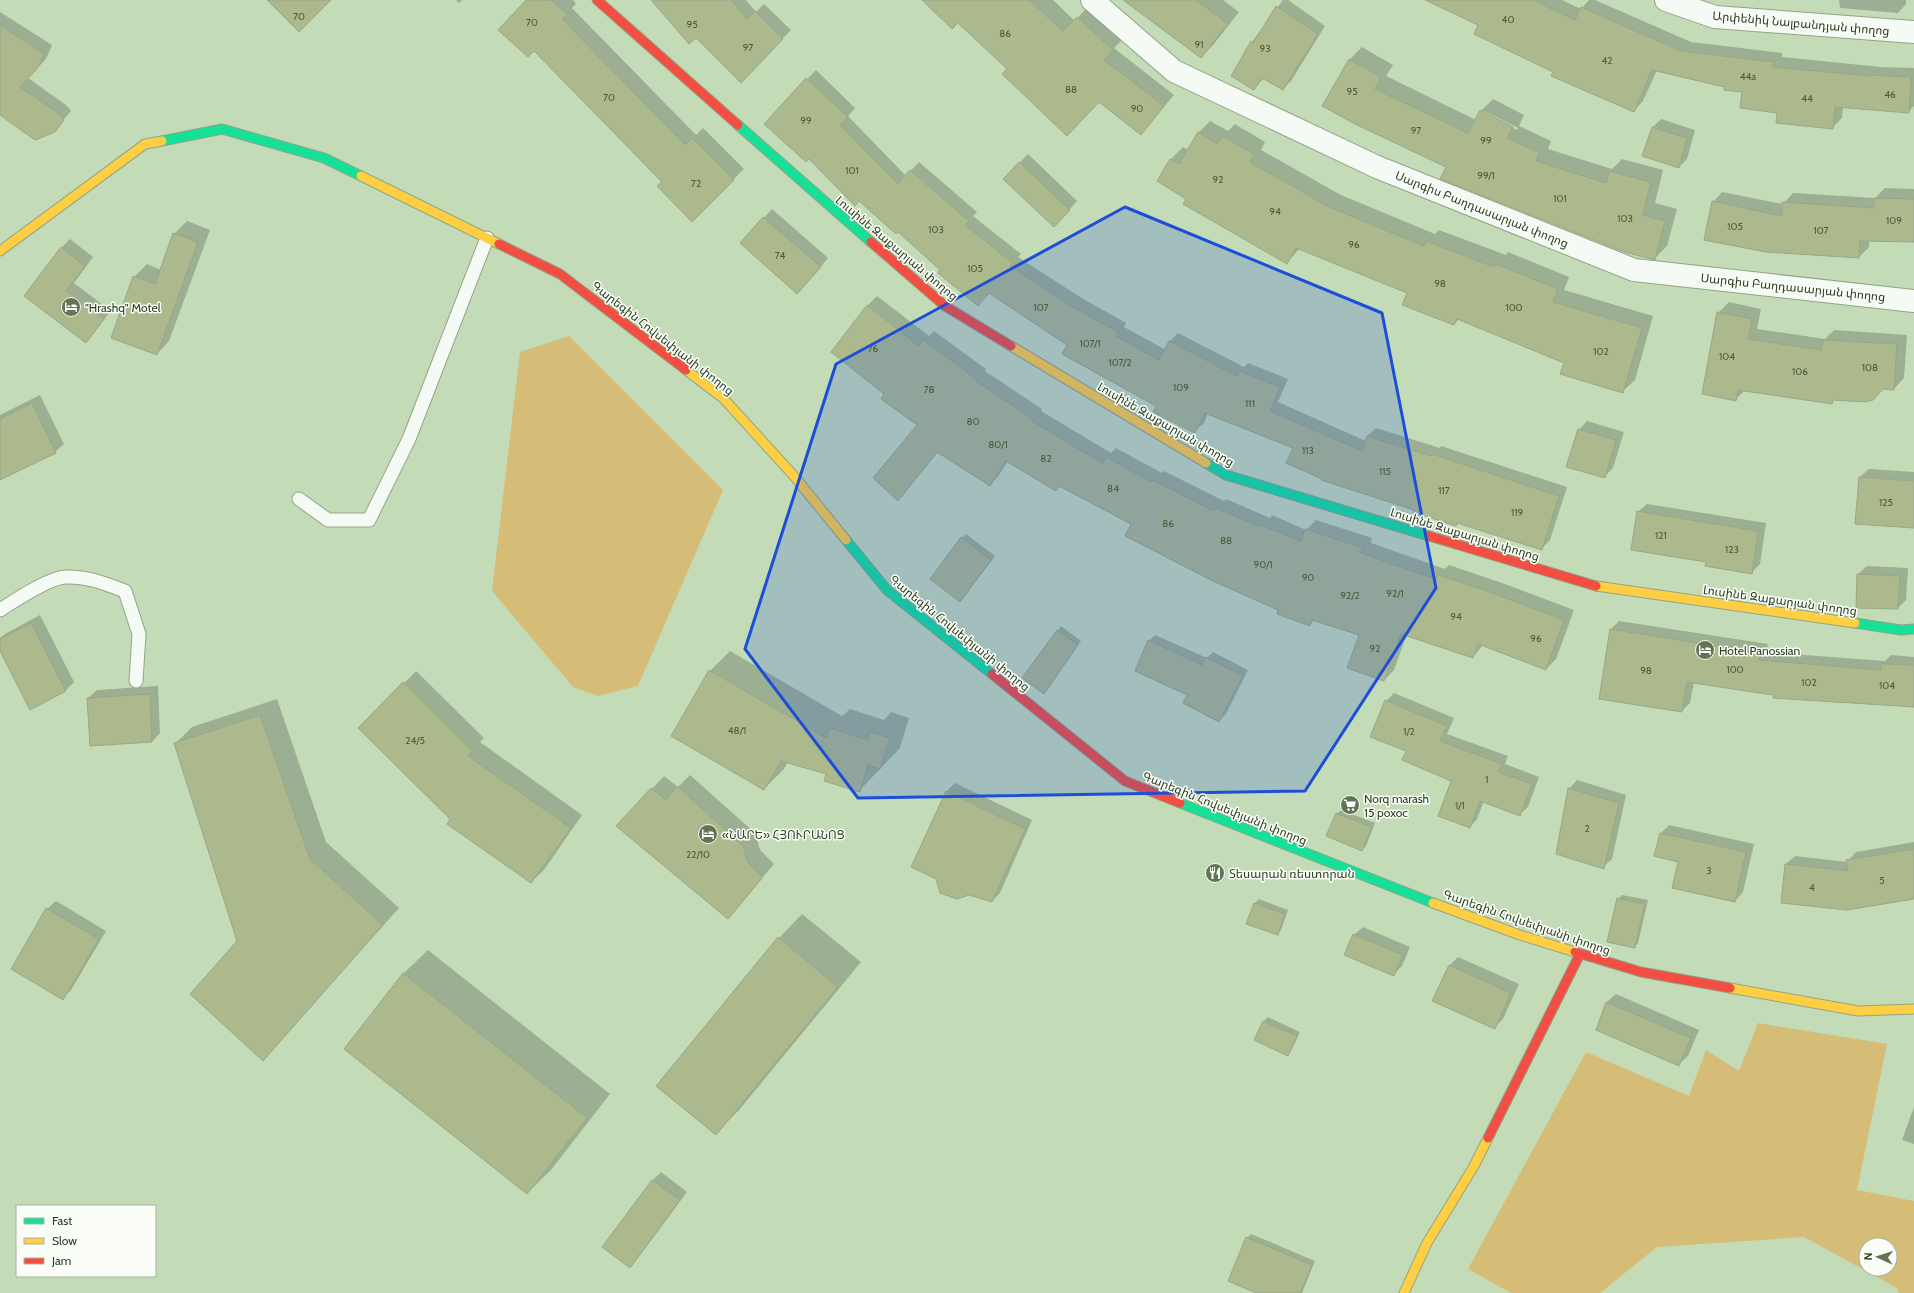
<svg xmlns="http://www.w3.org/2000/svg" width="1914" height="1293" font-family="Cabin,'Noto Sans Armenian',sans-serif">
<style>
.green{fill:#d5bd78;fill-rule:evenodd}
.shadow{fill:#0003;fill-rule:evenodd}
.building{fill:#acb98c;stroke:#9aa688}
.lines{fill:none;stroke-linecap:round;stroke-linejoin:round}
.lane-casing{stroke:#92a488;stroke-width:15}
.street-casing{stroke:#92a488;stroke-width:24}
.fast-casing{stroke:#92a488;stroke-width:11}
.slow-casing{stroke:#92a488;stroke-width:11}
.jam-casing{stroke:#92a488;stroke-width:11}
.lane{stroke:#f6faf4;stroke-width:13}
.street{stroke:#f6faf4;stroke-width:22}
.fast{stroke:#16e098;stroke-width:9}
.slow{stroke:#ffcf43;stroke-width:9}
.jam{stroke:#f24e42;stroke-width:9}
.marked{fill:#1d4ed8;fill-opacity:0.2;stroke:#1d4ed8;stroke-width:3;stroke-linejoin:round}
.labels{text-anchor:middle;dominant-baseline:central;stroke-width:3;stroke-linejoin:round;paint-order:stroke}
.number-label{font-size:10px;fill:#4c5c3c}
.street-label{font-size:12px;fill:#2c3d22;stroke:#fafef7}
.poi-label{font-size:12px;fill:#2c3d22;stroke:#fafef7;text-anchor:start}
</style>
<rect width="100%" height="100%" fill="#c4dbb7"/>
<g class="green">
<polygon points="569,336 723,490 638,686 598,696 573,687 492,591 520,352"/>
<path d="M1758,1023L1887,1044L1857,1190L1914,1201V1293H1899L1897,1288L1804,1237L1657,1247L1600,1293H1511L1468,1269L1586,1052L1689,1096L1706,1050L1739,1071ZM1866,1245H1890V1269H1866Z"/>
</g>
<g class="shadow">
<polygon points="456,0 462,0 459,3"/>
<polygon points="527,0 573,0 576,4 572,8 696,135 703,128 744,169 692,220"/>
<polygon points="652,0 746,0 756,12 764,4 791,30 741,81 696,37"/>
<polygon points="929,0 1053,0 1075,21 1085,10 1093,10 1123,39 1114,48 1174,95 1141,134 1099,101 1008,69 958,21"/>
<polygon points="1123,0 1223,0 1239,12 1213,45 1201,57"/>
<polygon points="1283,0 1288,0 1325,26 1291,81 1283,89 1264,78 1254,89 1252,42"/>
<polygon points="1432,0 1562,0 1581,9 1589,0 1595,0 1691,42 1782,53 1782,57 1881,67 1914,68 1914,106 1908,112 1843,107 1842,118 1832,128 1778,112 1743,91 1657,70 1643,101 1634,111 1554,71 1480,24"/>
<polygon points="1839,0 1906,0 1906,4 1898,13 1840,8"/>
<polygon points="0,12 52,45 46,59 28,78 66,105 71,111 54,131 0,114"/>
<path d="M1362,47L1393,65L1386,76L1476,120L1481,111L1493,99L1524,115L1519,126L1551,141L1548,149L1612,169L1622,159L1663,170L1655,203L1677,209L1667,246L1654,259L1447,166L1324,105L1350,59ZM1484,111L1518,128L1517,130L1484,113Z"/>
<polygon points="816,70 855,108 848,116 906,176 919,162 977,212 973,216 1021,254 1018,257 1080,297 1126,323 1124,327 1166,350 1169,342 1178,333 1244,367 1248,363 1288,379 1278,402 1366,441 1367,436 1376,428 1440,448 1441,446 1567,487 1550,540 1541,549 1458,522 1456,524 1323,478 1294,448 1208,413 1204,423 1195,431 990,292 978,305 942,269 807,79"/>
<polygon points="1661,119 1695,130 1687,159 1679,167 1653,127"/>
<polygon points="1210,121 1228,131 1235,124 1265,142 1261,150 1341,195 1435,234 1439,230 1506,255 1508,252 1569,277 1564,290 1653,316 1635,380 1623,391 1565,362 1459,319 1454,324 1408,292 1300,248 1287,263 1158,181 1171,159 1183,147 1188,150 1199,132"/>
<polygon points="1028,154 1077,201 1062,218 1004,179"/>
<polygon points="1885,188 1914,189 1914,242 1869,241 1869,247 1859,257 1766,251 1713,202 1722,192 1783,204 1793,193 1875,198"/>
<polygon points="772,209 828,258 806,284 741,243"/>
<polygon points="187,221 210,230 169,341 157,354 134,277 147,264 161,270 174,234"/>
<polygon points="70,239 93,257 74,283 111,311 86,342 25,296 61,248"/>
<polygon points="877,296 929,336 934,331 986,369 985,371 1042,409 1041,411 1111,453 1116,448 1162,473 1164,471 1224,501 1226,499 1270,518 1272,515 1306,530 1316,520 1372,538 1371,543 1445,569 1449,565 1505,584 1574,610 1556,659 1546,669 1483,645 1473,657 1407,634 1394,670 1384,680 1361,634 1314,620 1310,625 1279,609 1132,524 1060,485 1056,490 1008,461 999,475 990,485 938,452 898,499 919,425 886,394 867,306"/>
<polygon points="1729,302 1761,309 1757,329 1825,339 1834,330 1907,335 1904,378 1894,389 1883,388 1835,399 1832,402 1745,390 1735,400 1718,313"/>
<polygon points="40,395 64,444 55,452 0,479 0,415"/>
<polygon points="1587,421 1624,432 1613,468 1604,477 1579,430"/>
<polygon points="1869,469 1914,472 1914,527 1860,477"/>
<polygon points="1647,504 1766,523 1760,564 1751,573 1707,561 1638,512"/>
<polygon points="966,534 995,556 964,597 962,538"/>
<polygon points="1867,566 1908,568 1906,600 1898,608 1858,574"/>
<polygon points="40,615 74,682 66,690 31,708 0,649 0,638 5,634"/>
<polygon points="1619,621 1768,644 1766,652 1885,661 1891,655 1914,657 1914,706 1774,694 1694,682 1690,703 1682,711 1600,698 1611,629"/>
<polygon points="1061,626 1081,641 1047,689 1023,678"/>
<polygon points="1155,635 1207,658 1213,652 1248,670 1226,714 1219,720 1189,694 1149,641"/>
<polygon points="730,651 842,716 850,709 884,720 891,712 909,718 900,748 859,791 827,773 788,762 784,769 764,789 673,736 710,671"/>
<polygon points="416,671 484,738 480,742 582,815 544,870 531,882 452,819 360,728"/>
<polygon points="158,686 160,733 152,742 91,745 88,698 97,690"/>
<polygon points="1394,693 1454,718 1447,734 1508,756 1505,764 1539,777 1528,807 1520,814 1484,801 1477,819 1470,827 1452,780 1407,751 1386,701"/>
<polygon points="277,699 326,842 399,908 263,1059 238,941 175,744 192,727"/>
<polygon points="690,775 755,833 760,850 774,864 728,918 652,789 664,776 678,787"/>
<polygon points="1577,780 1626,795 1612,859 1603,867 1569,789"/>
<polygon points="955,783 1032,820 1000,893 992,901 947,791"/>
<polygon points="1341,810 1375,823 1366,846 1362,850 1337,814"/>
<polygon points="1669,825 1754,844 1743,892 1735,901 1679,861 1661,833"/>
<polygon points="1914,842 1914,898 1786,864 1795,856 1847,862 1856,852"/>
<polygon points="1622,895 1648,900 1638,943 1634,947 1618,899"/>
<polygon points="1259,899 1288,910 1281,930 1277,933 1248,923 1255,903"/>
<polygon points="56,901 106,931 71,990 63,998 47,909"/>
<polygon points="802,914 861,962 739,1110 715,1134 779,938"/>
<polygon points="1363,927 1410,947 1402,966 1393,975 1354,935"/>
<polygon points="428,950 610,1094 551,1170 527,1193 345,1049 404,973"/>
<polygon points="1458,957 1519,984 1503,1019 1494,1028 1450,965"/>
<polygon points="1616,994 1699,1030 1688,1056 1679,1064 1597,1029 1607,1002"/>
<polygon points="1268,1017 1300,1032 1291,1051 1287,1055 1255,1040 1264,1021"/>
<polygon points="1914,1107 1914,1144 1902,1140"/>
<polygon points="661,1172 687,1192 638,1258 630,1266 604,1247 653,1180"/>
<polygon points="1251,1234 1315,1261 1302,1293 1258,1293 1247,1238"/>
</g>
<g class="building">
<polygon points="267,0 331,0 299,32"/>
<polygon points="526,0 551,0 567,14 562,19 685,145 692,138 734,180 692,222 657,186 662,182 534,51 528,57 498,30"/>
<polygon points="651,0 731,0 747,19 755,11 783,39 741,83 696,38 689,44"/>
<polygon points="922,0 1029,0 1063,31 1077,17 1113,50 1104,60 1164,106 1141,135 1099,102 1067,136 1002,74 1007,69 958,23 952,29"/>
<polygon points="1123,0 1196,0 1228,24 1201,58"/>
<polygon points="1425,0 1533,0 1575,20 1581,7 1681,51 1773,62 1773,67 1871,76 1871,75 1911,77 1909,113 1835,107 1833,129 1776,123 1777,113 1740,108 1742,92 1724,90 1724,87 1652,70 1634,112 1551,76 1553,72 1474,34 1478,25"/>
<polygon points="1276,6 1318,34 1283,90 1262,78 1254,90 1231,76 1251,41 1253,43"/>
<polygon points="0,25 44,54 37,69 20,87 58,113 64,120 55,132 35,140 0,115"/>
<polygon points="1349,59 1381,77 1375,89 1468,133 1480,110 1513,127 1507,138 1540,153 1536,161 1606,183 1609,171 1651,182 1643,215 1665,221 1655,260 1624,252 1440,179 1446,167 1355,124 1322,106"/>
<polygon points="806,78 848,117 840,125 898,184 910,170 969,221 965,225 1013,263 1010,266 1071,306 1118,332 1116,336 1159,360 1169,341 1237,376 1239,371 1280,387 1270,411 1362,451 1367,436 1431,456 1432,454 1559,496 1542,550 1457,523 1456,526 1413,512 1414,510 1321,480 1322,479 1286,463 1293,448 1205,413 1195,433 1153,412 1156,406 1062,354 1067,345 989,293 978,306 938,273 940,270 898,232 896,234 859,201 855,206 809,159 806,162 764,124"/>
<polygon points="1652,127 1687,138 1679,168 1642,156"/>
<polygon points="1198,132 1217,144 1222,136 1254,154 1250,162 1329,207 1424,246 1426,241 1494,267 1496,264 1558,289 1553,302 1642,328 1623,393 1560,374 1564,363 1457,319 1454,325 1402,305 1407,293 1296,248 1287,264 1183,204 1186,199 1157,181 1170,159 1179,164"/>
<polygon points="1019,162 1070,210 1054,227 1003,179"/>
<polygon points="1874,198 1914,199 1914,242 1860,241 1859,258 1766,252 1704,240 1712,201 1782,216 1782,202 1874,208"/>
<polygon points="763,217 821,267 797,294 740,243"/>
<polygon points="173,233 198,242 157,355 111,338 133,276 155,284"/>
<polygon points="61,247 85,266 66,291 104,319 86,343 24,296"/>
<polygon points="867,305 919,346 923,340 977,379 976,381 1033,419 1032,421 1102,463 1106,457 1152,482 1153,480 1214,511 1216,508 1260,527 1261,525 1301,541 1305,529 1363,548 1361,553 1436,579 1438,575 1495,594 1564,620 1546,670 1478,644 1473,658 1401,634 1384,681 1347,668 1359,635 1312,620 1310,626 1277,614 1278,610 1215,582 1125,536 1131,524 1059,486 1056,491 1006,461 990,486 937,452 898,501 873,478 917,425 881,399 884,394 831,352"/>
<polygon points="1717,312 1752,319 1748,339 1821,350 1823,340 1897,344 1894,390 1883,389 1873,400 1866,402 1833,400 1832,404 1738,390 1736,401 1702,394"/>
<polygon points="32,403 56,453 0,480 0,419"/>
<polygon points="1578,429 1616,440 1605,478 1566,467"/>
<polygon points="1859,477 1914,481 1914,528 1855,524"/>
<polygon points="1637,511 1758,531 1752,574 1705,566 1706,562 1631,550"/>
<polygon points="961,537 991,560 960,602 930,579"/>
<polygon points="1857,574 1900,576 1898,609 1856,608"/>
<polygon points="31,623 66,691 30,710 0,651 0,639"/>
<polygon points="1610,629 1760,653 1758,660 1881,670 1881,664 1914,665 1914,707 1773,698 1773,695 1687,682 1682,712 1599,699"/>
<polygon points="1057,630 1078,645 1044,694 1022,678"/>
<polygon points="1148,640 1202,665 1206,657 1243,676 1219,722 1183,703 1187,695 1135,671"/>
<polygon points="709,670 826,738 829,728 867,740 870,732 890,738 880,769 868,765 860,792 824,781 826,774 781,761 764,790 671,736"/>
<polygon points="403,682 472,751 468,756 571,828 531,883 447,824 450,819 358,728"/>
<polygon points="150,694 152,742 90,746 87,698"/>
<polygon points="1385,700 1447,726 1440,741 1502,764 1498,772 1532,784 1520,816 1480,801 1470,828 1438,816 1451,781 1402,760 1406,751 1370,737"/>
<polygon points="260,715 310,859 383,925 263,1061 190,994 237,941 174,743"/>
<polygon points="677,786 743,846 748,863 763,877 728,919 616,826 651,788 666,800"/>
<polygon points="1568,788 1619,803 1604,869 1556,854"/>
<polygon points="946,791 1025,829 992,902 969,895 957,899 940,893 936,879 911,867"/>
<polygon points="1336,813 1372,827 1362,851 1326,836"/>
<polygon points="1660,833 1746,852 1735,902 1672,888 1678,862 1654,856"/>
<polygon points="1914,849 1914,899 1847,910 1781,903 1785,864 1848,871 1846,860"/>
<polygon points="1617,898 1645,904 1635,948 1607,942"/>
<polygon points="1254,903 1285,914 1278,935 1246,924"/>
<polygon points="46,908 99,939 63,1000 11,969"/>
<polygon points="1353,934 1403,955 1394,976 1344,955"/>
<polygon points="778,937 838,987 716,1135 656,1086"/>
<polygon points="1449,965 1511,993 1495,1029 1432,1001"/>
<polygon points="403,973 587,1118 527,1194 344,1049"/>
<polygon points="1606,1002 1691,1038 1679,1066 1596,1030"/>
<polygon points="1263,1021 1297,1036 1288,1056 1254,1040"/>
<polygon points="652,1180 680,1200 630,1268 602,1247"/>
<polygon points="1246,1237 1312,1265 1300,1293 1256,1293 1228,1281"/>
</g>
<g class="lines">
<defs>
<g id="lane">
<polyline points="299,499 328,520 369,520 409,439 487,238"/>
<path d="M0,610C14,601 50,577 66,577C87,576 106,584 125,591L139,634L136,681"/>
</g>
<g id="street">
<polyline points="1092,0 1174,71 1377,167 1634,270 1914,301"/>
<polyline points="1666,0 1715,17 1914,32"/>
</g>
<g id="fast">
<polyline points="738,125 871,242"/>
<polyline points="162,141 222,129 324,158 361,176"/>
<polyline points="1206,463 1226,475 1429,536"/>
<polyline points="846,540 887,590 992,674"/>
<polyline points="1855,623 1901,630 1914,629"/>
<polyline points="1180,803 1433,903"/>
</g>
<g id="slow">
<polyline points="361,176 499,244"/>
<polyline points="0,251 145,144 162,141"/>
<polyline points="1011,346 1206,463"/>
<polyline points="686,370 723,398 794,476 846,540"/>
<polyline points="1596,586 1855,623"/>
<polyline points="1433,903 1520,935 1575,952"/>
<polyline points="1730,988 1858,1011 1914,1009"/>
<polyline points="1404,1293 1427,1243 1474,1166 1488,1138"/>
</g>
<g id="jam">
<polyline points="597,0 738,125"/>
<polyline points="871,242 945,306 1011,346"/>
<polyline points="499,244 560,274 686,370"/>
<polyline points="1429,536 1596,586"/>
<polyline points="992,674 1125,781 1180,803"/>
<polyline points="1575,952 1641,972 1730,988"/>
<polyline points="1488,1138 1580,954"/>
</g>
</defs>
<use href="#lane" class="lane-casing"/>
<use href="#street" class="street-casing"/>
<use href="#fast" class="fast-casing"/>
<use href="#slow" class="slow-casing"/>
<use href="#jam" class="jam-casing"/>
<use href="#lane" class="lane"/>
<use href="#street" class="street"/>
<use href="#fast" class="fast"/>
<use href="#slow" class="slow"/>
<use href="#jam" class="jam"/>
</g>
<path class="marked" d="M1125,207L1382,313L1436,588L1305,791L858,798L745,649L836,364Z"/>
<defs>
<symbol id="hotel-disc" viewBox="-11 -11 22 22"><circle r="9.5" fill="#617456" stroke="#fafef7"/><path d="M-6-4.5h1.5V1H6V5H4.5V3h-9V5H-6ZM-4 0a1.8 1.8 0 1 1 3.6 0ZM.5 0V-2.5h3Q6-2.5 6 0Z" fill="#fff"/></symbol>
<symbol id="supermarket-disc" viewBox="-11 -11 22 22"><circle r="9.5" fill="#617456" stroke="#fafef7"/><path d="M-6-5.5h2.5l.6 2H6L4.5 2H-2.5L-4.4-4H-6ZM-1.5 3.2a1.3 1.3 0 1 0 .1 0ZM3 3.2a1.3 1.3 0 1 0 .1 0Z" fill="#fff"/></symbol>
<symbol id="restaurant-disc" viewBox="-11 -11 22 22"><circle r="9.5" fill="#617456" stroke="#fafef7"/><path d="M-5-6h1v4h1v-4h1v4h1v-4h1v5L-1.5 .5V6h-2V.5L-5-1ZM5-6V6H3V1.5H1.5Q1.5-4 5-6Z" fill="#fff"/></symbol>
</defs>
<g fill-rule="evenodd">
<use href="#hotel-disc" x="60" y="296" width="22" height="22"/>
<use href="#hotel-disc" x="1694" y="639" width="22" height="22"/>
<use href="#supermarket-disc" x="1339" y="794" width="22" height="22"/>
<use href="#hotel-disc" x="697" y="823" width="22" height="22"/>
<use href="#restaurant-disc" x="1204" y="862" width="22" height="22"/>
</g>
<g class="labels">
<g class="number-label">
<text x="299" y="16">70</text>
<text x="1508" y="19">40</text>
<text x="532" y="22">70</text>
<text x="692" y="24">95</text>
<text x="1005" y="33">86</text>
<text x="1199" y="44">91</text>
<text x="748" y="47">97</text>
<text x="1265" y="48">93</text>
<text x="1607" y="60">42</text>
<text x="1748" y="76">44a</text>
<text x="1071" y="89">88</text>
<text x="1352" y="91">95</text>
<text x="1890" y="94">46</text>
<text x="609" y="97">70</text>
<text x="1807" y="98">44</text>
<text x="1137" y="108">90</text>
<text x="806" y="120">99</text>
<text x="1416" y="130">97</text>
<text x="1486" y="140">99</text>
<text x="852" y="170">101</text>
<text x="1486" y="175">99/1</text>
<text x="1218" y="179">92</text>
<text x="696" y="183">72</text>
<text x="1560" y="198">101</text>
<text x="1275" y="211">94</text>
<text x="1625" y="218">103</text>
<text x="1894" y="220">109</text>
<text x="1735" y="226">105</text>
<text x="936" y="229">103</text>
<text x="1821" y="230">107</text>
<text x="1354" y="244">96</text>
<text x="780" y="255">74</text>
<text x="975" y="268">105</text>
<text x="1440" y="283">98</text>
<text x="1041" y="307">107</text>
<text x="1514" y="307">100</text>
<text x="1090" y="343">107/1</text>
<text x="873" y="348">76</text>
<text x="1601" y="351">102</text>
<text x="1727" y="356">104</text>
<text x="1120" y="362">107/2</text>
<text x="1870" y="367">108</text>
<text x="1800" y="371">106</text>
<text x="1181" y="387">109</text>
<text x="929" y="389">78</text>
<text x="1250" y="403">111</text>
<text x="973" y="421">80</text>
<text x="998" y="444">80/1</text>
<text x="1308" y="450">113</text>
<text x="1046" y="458">82</text>
<text x="1385" y="471">115</text>
<text x="1113" y="488">84</text>
<text x="1444" y="490">117</text>
<text x="1886" y="502">125</text>
<text x="1517" y="512">119</text>
<text x="1168" y="523">86</text>
<text x="1661" y="535">121</text>
<text x="1226" y="540">88</text>
<text x="1732" y="549">123</text>
<text x="1263" y="564">90/1</text>
<text x="1308" y="577">90</text>
<text x="1395" y="593">92/1</text>
<text x="1350" y="595">92/2</text>
<text x="1456" y="616">94</text>
<text x="1536" y="638">96</text>
<text x="1375" y="648">92</text>
<text x="1735" y="669">100</text>
<text x="1646" y="670">98</text>
<text x="1809" y="682">102</text>
<text x="1887" y="685">104</text>
<text x="737" y="730">48/1</text>
<text x="1409" y="731">1/2</text>
<text x="415" y="740">24/5</text>
<text x="1487" y="779">1</text>
<text x="1460" y="805">1/1</text>
<text x="1587" y="828">2</text>
<text x="698" y="854">22/10</text>
<text x="1709" y="870">3</text>
<text x="1882" y="880">5</text>
<text x="1812" y="887">4</text>
</g>
<g class="street-label">
<text transform="translate(1801 23) rotate(5)">Արփենիկ Նալբանդյան փողոց</text>
<text transform="translate(1482 209) rotate(22)">Սարգիս Բաղդասարյան փողոց</text>
<text transform="translate(897 248) rotate(40)">Լուսինե Զաքարյան փողոց</text>
<text transform="translate(1793 287) rotate(6)">Սարգիս Բաղդասարյան փողոց</text>
<text transform="translate(663 338) rotate(38)">Գարեգին Հովսեփյանի փողոց</text>
<text transform="translate(1166 424) rotate(30)">Լուսինե Զաքարյան փողոց</text>
<text transform="translate(1465 534) rotate(17)">Լուսինե Զաքարյան փողոց</text>
<text transform="translate(1780 600) rotate(8)">Լուսինե Զաքարյան փողոց</text>
<text transform="translate(960 633) rotate(39)">Գարեգին Հովսեփյանի փողոց</text>
<text transform="translate(1225 808) rotate(22)">Գարեգին Հովսեփյանի փողոց</text>
<text transform="translate(1527 922) rotate(19)">Գարեգին Հովսեփյանի փողոց</text>
</g>
<g class="poi-label">
<text x="85" y="307">"Hrashq" Motel</text>
<text x="1719" y="650">Hotel Panossian</text>
<text x="1364" y="798">Norq marash<tspan x="1364" dy="14">15 poxoc</tspan></text>
<text x="722" y="834">«ՆԱՐԵ» ՀՅՈՒՐԱՆՈՑ</text>
<text x="1229" y="873">Տեսարան ռեստորան</text>
</g>
</g>
<rect x="16" y="1205" width="140" height="72" fill="#fafef7" stroke="#a8b1a2"/>
<rect x="24" y="1218" width="20" height="6" fill="#16e098" stroke="#a8b1a2"/>
<text x="52" y="1225" font-size="12" fill="#2c3d22">Fast</text>
<rect x="24" y="1238" width="20" height="6" fill="#ffcf43" stroke="#a8b1a2"/>
<text x="52" y="1245" font-size="12" fill="#2c3d22">Slow</text>
<rect x="24" y="1258" width="20" height="6" fill="#f24e42" stroke="#a8b1a2"/>
<text x="52" y="1265" font-size="12" fill="#2c3d22">Jam</text>
<g transform="translate(1878 1257) rotate(273)"><circle r="19" fill="#fafef7" stroke="#a8b1a2"/>
<path d="M0-3L7 15L0 10L-7 15Z" fill="#617456"/>
<text y="-6" font-size="11" font-weight="bold" text-anchor="middle" fill="#2c3d22">N</text>
</g>
</svg>
